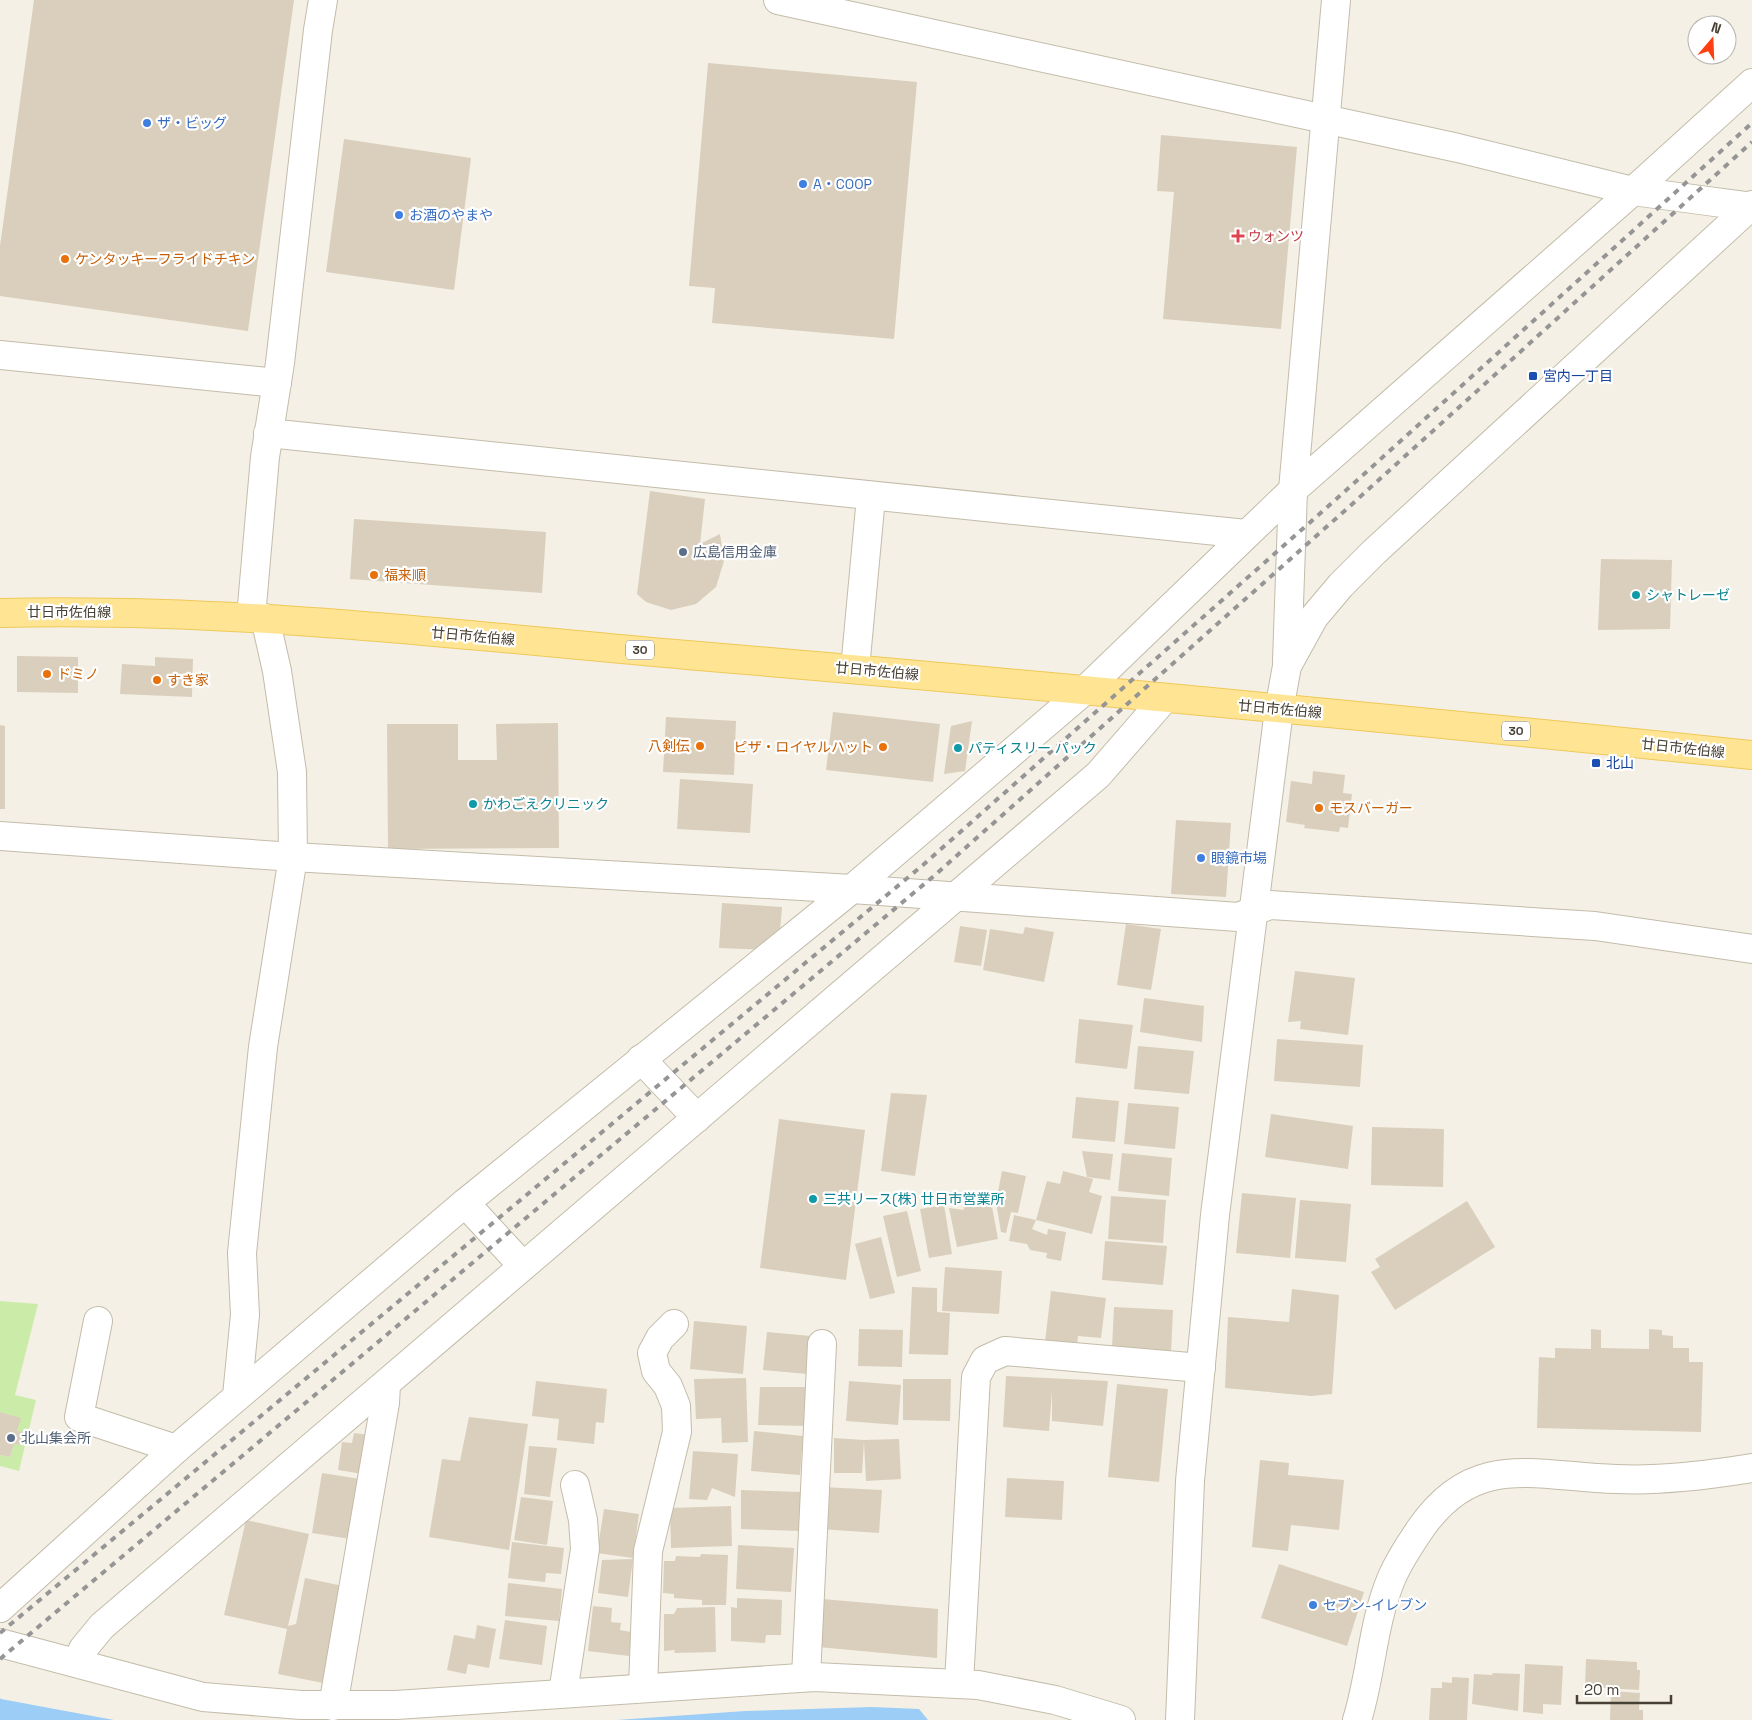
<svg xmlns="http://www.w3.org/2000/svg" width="1752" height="1720" font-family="'Space Grotesk','Noto Sans JP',sans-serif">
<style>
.green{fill:#cbeca9}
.water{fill:#9bcdf7}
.building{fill:#dacfbc}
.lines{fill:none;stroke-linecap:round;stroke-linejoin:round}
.minor-casing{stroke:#c3bca9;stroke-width:30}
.major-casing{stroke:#efc858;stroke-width:30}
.minor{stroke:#fff;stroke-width:28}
.major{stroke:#ffe593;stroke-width:28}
.rail{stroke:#959595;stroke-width:4;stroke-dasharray:6 6;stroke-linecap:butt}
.shop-dot{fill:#3f7fe0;stroke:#fff;stroke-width:2}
.health-dot{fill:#e0444e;stroke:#fff;stroke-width:2}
.food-dot{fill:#e8710a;stroke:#fff;stroke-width:2}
.transit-dot{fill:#1a4fb4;stroke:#fff;stroke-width:2}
.service-dot{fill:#5c6f8a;stroke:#fff;stroke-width:2}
.culture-dot{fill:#0f9aa8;stroke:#fff;stroke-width:2}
.labels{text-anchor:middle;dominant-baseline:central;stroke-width:4.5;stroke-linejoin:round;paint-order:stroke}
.shield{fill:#fff;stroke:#7e7971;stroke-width:1}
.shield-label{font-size:12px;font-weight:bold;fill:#474034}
.shop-label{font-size:14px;fill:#366cbe;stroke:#fff;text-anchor:start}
.health-label{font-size:14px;fill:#be3a42;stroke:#fff;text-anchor:start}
.food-label{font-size:14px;fill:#c56008;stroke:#fff;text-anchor:start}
.transit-label{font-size:14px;fill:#164399;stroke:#fff;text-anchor:start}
.service-label{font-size:14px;fill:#4e5e75;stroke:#fff;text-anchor:start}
.culture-label{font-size:14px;fill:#0d838f;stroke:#fff;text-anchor:start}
.street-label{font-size:14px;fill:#474034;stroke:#fff}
</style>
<rect width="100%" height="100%" fill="#f4f0e5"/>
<polygon class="green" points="0,1301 38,1304 15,1395 36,1400 19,1471 0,1466 0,1455 10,1457 14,1444 20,1445 24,1433 17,1431 20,1418 0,1412"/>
<g class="water">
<polygon points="0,1698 1,1699 114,1720 0,1720"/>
<polygon points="872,1707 919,1709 928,1720 617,1720 745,1711"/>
</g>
<g class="building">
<polygon points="34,0 294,0 248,331 0,296 0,246"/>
<polygon points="708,63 917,82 894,339 712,323 715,288 689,286"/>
<polygon points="1161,135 1297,147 1281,329 1163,319 1174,192 1157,191"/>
<polygon points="344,139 471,158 454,290 326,272"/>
<polygon points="650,491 705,499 700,544 720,534 724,561 716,587 696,604 671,610 646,602 637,594"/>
<polygon points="354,519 546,532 542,593 350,579"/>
<polygon points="1601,559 1672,560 1670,629 1598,630"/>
<polygon points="17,656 78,657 78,693 17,692"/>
<polygon points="155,657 193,659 192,697 120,694 122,664 155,666"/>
<polygon points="833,712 940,724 933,782 826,770"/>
<polygon points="666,717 736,721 734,775 663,772"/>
<polygon points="972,721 965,771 944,774 951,726"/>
<polygon points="558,723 559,848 388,849 387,724 458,724 458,760 497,760 496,724"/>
<polygon points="0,725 5,726 5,809 0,809"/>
<polygon points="1313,771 1345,775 1343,793 1352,794 1348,828 1340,827 1339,832 1304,828 1305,825 1286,822 1291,781 1312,784"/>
<polygon points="680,779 753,784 750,833 677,829"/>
<polygon points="1176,820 1231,823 1226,897 1171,894"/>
<polygon points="722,903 782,907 779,944 769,950 719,948"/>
<polygon points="1126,924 1161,929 1151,990 1117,985"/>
<polygon points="960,926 987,930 981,966 954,962"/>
<polygon points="1025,927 1054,932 1044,982 983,970 990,929 1023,934"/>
<polygon points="1295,971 1355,978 1348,1035 1300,1029 1301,1021 1288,1022"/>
<polygon points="1144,998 1204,1006 1202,1042 1140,1032"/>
<polygon points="1079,1019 1133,1025 1127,1069 1075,1063"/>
<polygon points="1277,1039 1363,1045 1360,1087 1274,1081"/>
<polygon points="1138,1046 1194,1051 1189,1094 1134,1089"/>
<polygon points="891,1093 927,1095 915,1176 881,1171"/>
<polygon points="1076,1097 1119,1101 1115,1142 1072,1138"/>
<polygon points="1128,1103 1179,1107 1175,1149 1124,1144"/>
<polygon points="1271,1114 1353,1126 1348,1169 1265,1157"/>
<polygon points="779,1119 865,1130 846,1280 760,1268"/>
<polygon points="1372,1127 1444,1129 1443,1187 1371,1185"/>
<polygon points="1082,1151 1113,1154 1110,1180 1087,1177"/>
<polygon points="1122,1153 1172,1158 1169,1196 1118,1191"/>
<polygon points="1002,1171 1026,1176 1018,1213 1011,1212 1006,1233 1001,1232 996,1202"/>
<polygon points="1063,1171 1093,1179 1089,1192 1102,1196 1092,1234 1036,1220 1047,1181 1060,1184"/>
<polygon points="1242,1193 1296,1198 1290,1258 1236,1253"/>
<polygon points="990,1196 998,1239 957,1247 949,1208 964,1210 962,1201"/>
<polygon points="1111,1196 1166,1200 1163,1243 1108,1239"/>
<polygon points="1300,1200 1351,1204 1346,1262 1295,1258"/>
<polygon points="1467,1201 1495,1247 1395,1310 1371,1272 1380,1267 1375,1259"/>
<polygon points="944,1205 952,1254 929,1258 920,1209"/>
<polygon points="907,1211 921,1271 897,1277 883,1216"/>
<polygon points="1014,1215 1036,1220 1032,1229 1047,1235 1048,1229 1066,1232 1061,1261 1046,1258 1047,1253 1030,1250 1027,1244 1009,1241"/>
<polygon points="881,1237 895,1293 870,1299 855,1244"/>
<polygon points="1105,1241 1167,1246 1163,1285 1102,1280"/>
<polygon points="945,1267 1002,1271 999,1314 942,1311"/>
<polygon points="912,1287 937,1288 937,1312 950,1313 948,1355 909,1354"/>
<polygon points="1292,1289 1339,1295 1332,1394 1311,1396 1225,1388 1228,1317 1289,1322"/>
<polygon points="1051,1291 1106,1298 1101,1338 1078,1336 1077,1346 1045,1342"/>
<polygon points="1114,1307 1173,1310 1171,1352 1112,1348"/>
<polygon points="694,1321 747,1326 743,1374 690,1369"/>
<polygon points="859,1329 903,1330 902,1367 858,1366"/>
<polygon points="1591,1329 1601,1330 1601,1348 1649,1349 1649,1329 1662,1330 1662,1335 1673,1336 1673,1348 1689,1348 1689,1362 1703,1362 1701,1432 1537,1428 1539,1357 1555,1358 1555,1348 1591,1349"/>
<polygon points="767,1332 811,1336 807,1374 763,1370"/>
<polygon points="1006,1376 1108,1381 1103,1426 1052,1421 1052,1391 1049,1431 1003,1427"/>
<polygon points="746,1378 748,1442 722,1443 721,1418 696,1419 694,1379"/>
<polygon points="903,1379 951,1379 950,1421 903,1420"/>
<polygon points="536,1381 607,1389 604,1423 596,1422 594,1444 557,1440 559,1419 532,1416"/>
<polygon points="849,1381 901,1385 898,1425 846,1421"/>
<polygon points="1117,1384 1168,1389 1159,1482 1108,1477"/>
<polygon points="760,1387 809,1387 808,1426 758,1425"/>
<polygon points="0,1412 21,1418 17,1431 24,1432 20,1445 14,1444 10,1457 0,1455"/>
<polygon points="469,1417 528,1424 509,1550 429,1537 442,1459 460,1461"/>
<polygon points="754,1431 803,1436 800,1475 751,1471"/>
<polygon points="354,1433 369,1435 369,1475 338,1470 342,1442 352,1443"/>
<polygon points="834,1438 864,1440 899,1439 901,1479 866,1481 864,1442 862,1473 834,1473"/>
<polygon points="529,1446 557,1448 550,1497 524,1494"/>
<polygon points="693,1451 738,1454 735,1497 712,1488 707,1500 689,1499"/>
<polygon points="1260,1460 1289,1463 1288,1475 1344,1480 1339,1530 1291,1525 1288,1551 1252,1547"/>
<polygon points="322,1473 360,1479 350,1539 312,1533"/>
<polygon points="1007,1478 1064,1481 1062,1520 1005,1517"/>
<polygon points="822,1487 882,1490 879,1533 820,1529"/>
<polygon points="741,1490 802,1492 801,1531 741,1529"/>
<polygon points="521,1497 553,1501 547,1545 514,1540"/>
<polygon points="731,1506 732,1546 671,1548 670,1508"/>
<polygon points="604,1509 639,1514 633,1558 597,1553"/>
<polygon points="246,1520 309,1534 288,1626 296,1624 305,1578 343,1586 323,1683 278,1674 287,1629 224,1615"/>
<polygon points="512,1542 564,1548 561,1574 546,1573 545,1582 508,1578"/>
<polygon points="738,1545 794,1548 791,1592 736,1589"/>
<polygon points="701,1554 728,1555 726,1605 702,1605 702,1600 674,1598 674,1594 663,1593 664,1561 675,1561 676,1556 700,1557"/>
<polygon points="633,1559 628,1597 598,1593 602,1560"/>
<polygon points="1279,1564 1364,1592 1347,1646 1261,1618"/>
<polygon points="508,1583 562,1589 559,1621 505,1616"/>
<polygon points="737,1598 782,1600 781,1635 766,1635 765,1643 731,1641 731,1607 737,1608"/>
<polygon points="822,1599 938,1609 937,1658 818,1647"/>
<polygon points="593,1606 612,1608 611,1622 621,1623 620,1630 631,1632 629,1656 588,1651"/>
<polygon points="715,1607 716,1652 674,1653 675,1650 664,1651 664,1614 674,1614 677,1608"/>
<polygon points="505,1620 547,1626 542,1665 499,1659"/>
<polygon points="477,1625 496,1629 489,1668 468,1664 466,1674 447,1670 454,1635 475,1639"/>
<polygon points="1586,1659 1637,1662 1637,1670 1640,1670 1639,1690 1585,1687"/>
<polygon points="1525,1664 1563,1666 1561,1705 1543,1704 1543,1714 1523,1712"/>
<polygon points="1493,1673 1520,1674 1518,1711 1472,1704 1474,1674 1492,1675"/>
<polygon points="1452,1677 1469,1678 1467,1720 1429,1720 1431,1688 1442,1688 1442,1682 1452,1683"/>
<polygon points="1611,1691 1640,1693 1639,1710 1643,1710 1643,1720 1610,1720"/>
</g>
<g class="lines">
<defs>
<g id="minor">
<polyline points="778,0 1458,148 1633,191 1752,207"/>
<polyline points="0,355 277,383"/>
<polyline points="268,433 1246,534"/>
<polyline points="251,617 265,457 280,363 318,30 323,0"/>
<polyline points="1287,661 1293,490 1336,0"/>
<polyline points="855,669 871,497"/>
<polyline points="0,836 293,857 852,889 1238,917 1270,905 1595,926 1752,949"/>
<polyline points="641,1059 697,1118"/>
<polyline points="465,1203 523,1266"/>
<polyline points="98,1321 79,1417 176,1449"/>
<polyline points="237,1396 245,1315 242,1253 263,1047 293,857 292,772 277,671 265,618"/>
<polyline points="0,1608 176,1449 465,1203 852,889 1085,690 1293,490 1633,191 1752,83"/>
<polyline points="0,1643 203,1697 301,1705 396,1705 815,1677 978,1685 1055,1700 1121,1720"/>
<polyline points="77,1663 83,1649 102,1626 1098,775 1165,698"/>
<polyline points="806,1677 822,1344"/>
<polyline points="959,1683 976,1377 985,1360 1005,1351 1201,1368"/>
<polyline points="643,1688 648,1551 677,1432 676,1406 668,1386 656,1371 652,1353 660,1338 674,1324"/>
<polyline points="563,1693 585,1549 583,1520 575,1485"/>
<polyline points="333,1706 385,1403 386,1384"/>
<polyline points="1180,1720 1190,1481 1215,1215 1279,710 1287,666 1314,617 1341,585 1374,552 1752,205"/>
<path d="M1357,1720C1372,1672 1372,1624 1392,1577C1400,1559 1410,1544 1421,1528C1475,1450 1537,1477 1616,1479C1662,1481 1707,1475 1752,1468"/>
</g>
<path id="major" d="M0,613C230,607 459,635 687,655C1043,685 1397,719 1752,755"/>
</defs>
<use href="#minor" class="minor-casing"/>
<use href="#major" class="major-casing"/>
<use href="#minor" class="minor"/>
<use href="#major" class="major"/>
<g class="rail">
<polyline points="0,1633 923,865 1342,494 1752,123"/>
<polyline points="0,1659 935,875 1350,506 1752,142"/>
</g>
</g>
<g class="shop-dot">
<circle cx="147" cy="123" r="5"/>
<circle cx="803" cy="184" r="5"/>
<circle cx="399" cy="215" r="5"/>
<circle cx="1201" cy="858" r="5"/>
<circle cx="1313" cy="1605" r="5"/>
</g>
<path class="health-dot" d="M1235.5 228.5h5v5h5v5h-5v5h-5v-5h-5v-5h5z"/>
<g class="food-dot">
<circle cx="65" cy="259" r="5"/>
<circle cx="374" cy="575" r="5"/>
<circle cx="47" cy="674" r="5"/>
<circle cx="157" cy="680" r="5"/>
<circle cx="700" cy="746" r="5"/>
<circle cx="883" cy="747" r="5"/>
<circle cx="1319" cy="808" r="5"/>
</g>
<g class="transit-dot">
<rect x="1528" y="371" width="10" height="10" rx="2.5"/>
<rect x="1591" y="758" width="10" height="10" rx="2.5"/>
</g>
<g class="service-dot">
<circle cx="683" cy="552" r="5"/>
<circle cx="11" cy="1438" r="5"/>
</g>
<g class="culture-dot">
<circle cx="1636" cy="595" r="5"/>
<circle cx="958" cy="748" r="5"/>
<circle cx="473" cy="804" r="5"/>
<circle cx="813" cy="1199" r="5"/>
</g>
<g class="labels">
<g class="shield">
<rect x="626" y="640.5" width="28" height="19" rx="4"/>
<rect x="1502" y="721.5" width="28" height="19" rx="4"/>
</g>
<g class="shield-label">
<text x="640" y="650">30</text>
<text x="1516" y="731">30</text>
</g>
<g class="shop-label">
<text x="157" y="123">ザ・ビッグ</text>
<text x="813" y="184">A・COOP</text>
<text x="409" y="215">お酒のやまや</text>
<text x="1211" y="858">眼鏡市場</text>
<text x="1323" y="1605">セブン-イレブン</text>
</g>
<g class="health-label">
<text x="1248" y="236">ウォンツ</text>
</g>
<g class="food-label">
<text x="75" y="259">ケンタッキーフライドチキン</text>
<text x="384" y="575">福来順</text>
<text x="57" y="674">ドミノ</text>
<text x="167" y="680">すき家</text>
<text x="690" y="746" text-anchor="end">八剣伝</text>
<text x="873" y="747" text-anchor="end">ピザ・ロイヤルハット</text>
<text x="1329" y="808">モスバーガー</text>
</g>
<g class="transit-label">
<text x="1543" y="376">宮内一丁目</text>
<text x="1606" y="763">北山</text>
</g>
<g class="service-label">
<text x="693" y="552">広島信用金庫</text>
<text x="21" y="1438">北山集会所</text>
</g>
<g class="culture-label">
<text x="1646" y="595">シャトレーゼ</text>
<text x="968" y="748">パティスリー パック</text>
<text x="483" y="804">かわごえクリニック</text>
<text x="823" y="1199">三共リース(株) 廿日市営業所</text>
</g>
<g class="street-label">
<text x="69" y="612">廿日市佐伯線</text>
<text transform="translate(473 636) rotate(5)">廿日市佐伯線</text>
<text transform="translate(877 671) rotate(5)">廿日市佐伯線</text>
<text transform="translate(1280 709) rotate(5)">廿日市佐伯線</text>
<text transform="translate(1683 748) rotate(6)">廿日市佐伯線</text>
</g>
</g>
<g transform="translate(1712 40) rotate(19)"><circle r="24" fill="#ffffff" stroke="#b5b3ae"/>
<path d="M0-4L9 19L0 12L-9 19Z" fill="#ff3f11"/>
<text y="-8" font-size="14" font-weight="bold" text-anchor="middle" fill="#474034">N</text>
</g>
<path d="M1577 1695v8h94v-8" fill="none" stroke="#474034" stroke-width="2.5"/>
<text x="1584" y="1695" font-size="15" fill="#474034" stroke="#ffffff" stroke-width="4" paint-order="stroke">20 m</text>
</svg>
